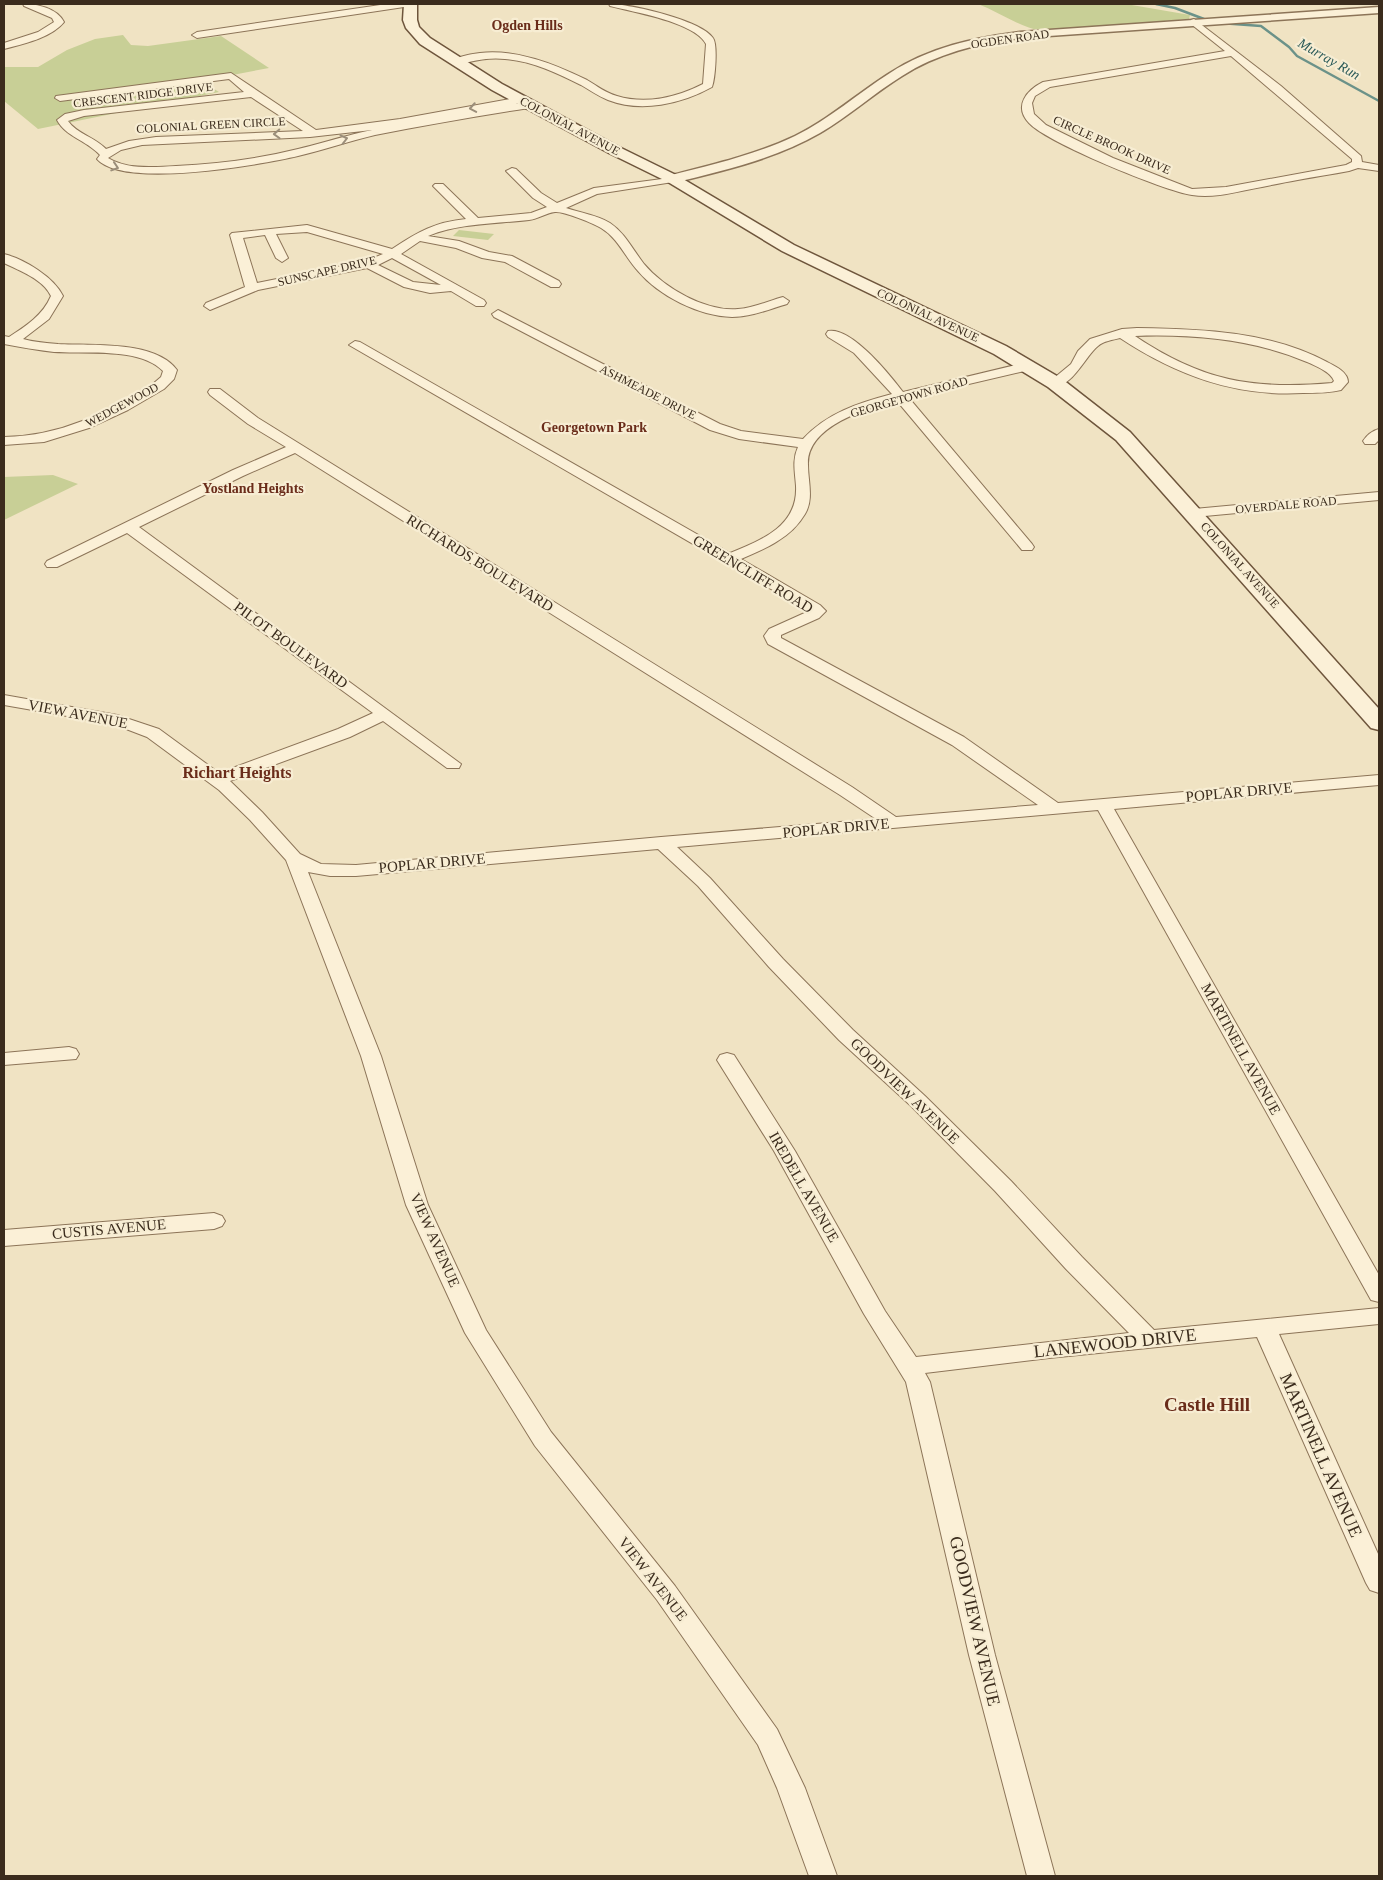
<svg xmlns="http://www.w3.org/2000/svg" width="1383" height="1880" font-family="Georgia,serif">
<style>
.green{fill:#c8cf96}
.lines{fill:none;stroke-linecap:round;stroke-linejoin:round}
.stream{stroke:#6b9289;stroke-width:2.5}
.minor-casing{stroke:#8c7458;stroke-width:2}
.tertiary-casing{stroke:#8c7458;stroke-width:3}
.secondary-casing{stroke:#6e553c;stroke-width:3}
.minor{fill:#fbf0d7;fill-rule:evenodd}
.tertiary{fill:#fbf0d7;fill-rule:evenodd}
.secondary{fill:#fbf0d7;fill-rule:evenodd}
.oneway{stroke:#9b8e7a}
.labels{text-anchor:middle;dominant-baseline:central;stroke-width:4.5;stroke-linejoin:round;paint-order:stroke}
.far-street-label{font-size:12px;fill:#3b2c1d;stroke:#f7edd3}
.far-neighbourhood-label{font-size:14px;font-weight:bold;fill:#6a2c1a;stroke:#f7edd3}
.far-water-label{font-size:14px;font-style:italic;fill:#2c5b59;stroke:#f7edd3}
.street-label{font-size:15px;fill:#3b2c1d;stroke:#f7edd3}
.neighbourhood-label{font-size:16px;font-weight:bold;fill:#6a2c1a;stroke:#f7edd3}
.near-street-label{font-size:18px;fill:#3b2c1d;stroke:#f7edd3}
.near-neighbourhood-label{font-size:19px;font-weight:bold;fill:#6a2c1a;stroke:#f7edd3}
</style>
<rect width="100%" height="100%" fill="#f0e3c3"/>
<g class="green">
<path d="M978,4H1126L1190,15L1189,19L1042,31C1019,27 999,12 978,4Z"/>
<polygon points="123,35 131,45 148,46 221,36 269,68 201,81 219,92 38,129 4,101 4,67 38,67 67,50 95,39"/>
<polygon points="459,230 494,234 488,240 453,236"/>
<polygon points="53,475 78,484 4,520 4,477"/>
</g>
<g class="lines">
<g class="stream">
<polyline points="1156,4 1175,8 1204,19"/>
<polyline points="1220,23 1261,26 1289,47 1297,56 1379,101"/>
</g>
<defs>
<g id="minor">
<path d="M23,4C37,4 57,8 64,22C51,38 23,44 4,49V43L38,32L54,22L52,18L24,6Z"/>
<polygon points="387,4 409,4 404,7 197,38 192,35 197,32"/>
<path d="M609,4C630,4 701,20 713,38C718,45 715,79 712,87C682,104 641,113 608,100C598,96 590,90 581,85C557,73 532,61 505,59C488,57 473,61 456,65L451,62C458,56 471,54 480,53C517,49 554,64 587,80C597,86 606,93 617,96C646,105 678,97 703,84L706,44C695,22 633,12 610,6Z"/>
<path d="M1194,19L1281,86L1361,156L1362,162L1379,165V171L1358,168L1349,171C1322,176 1294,180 1267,186C1243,190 1216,199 1192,195C1164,191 1046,142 1029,123C1013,106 1027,90 1043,82L1225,51L1191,24V20ZM1231,56L1352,159V162L1346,165L1226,187L1192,189L1113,158L1046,125L1034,114L1032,103L1035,96L1050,87Z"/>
<path d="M231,73L316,130L400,119L521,97L526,100L516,104L529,102L534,105L529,108C478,116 426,125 375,135C349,141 324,150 298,156C260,165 123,189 97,159L100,155C86,140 66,137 57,120L65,114L84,110L244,92L229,79L60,101L55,98L56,96ZM251,97L303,131L156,137L129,141L106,149C95,137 77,134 68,121L84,116ZM372,130C347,135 323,143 298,149C258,159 217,164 176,166C154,167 128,170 108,158L121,150L142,145L310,137Z"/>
<path d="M512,168L516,169L541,193L557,203L594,188L677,177L679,179L677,181L673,182L597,194L566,208C581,213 597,215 610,223C625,233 633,250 644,264C664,288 706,312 738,309C754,308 768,301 783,297L789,301L787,304C770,309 751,317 732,317C699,316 659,296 638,271C625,257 618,238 601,228C593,223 563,211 555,212C546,213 538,219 529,220C495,224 460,223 428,236L459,241L489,252L512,256L559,281L561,284L559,287H551L505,262L482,258L456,248L420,241L401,254L484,300L486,303L484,306H476L451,291L430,293L404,287L367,268L258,290L210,310L204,306L206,303L245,287L230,235L232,233L307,225L392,249C418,232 435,222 466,219L433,186L435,184H443L478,218L531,213L547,207L533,198L506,171ZM307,232L383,254L366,261L257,283L243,238L265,235L276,258L282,262L288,258L276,234ZM392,258L441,285L413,282L378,265Z"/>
<path d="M4,254C24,259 54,277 63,296L49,319L23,339C34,342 46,343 58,344C91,346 155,340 177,370L174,379L164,389L128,410L89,428L44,442L4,445V437C62,436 105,413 154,383L161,377L163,371C140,347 85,354 54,352C37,350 20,347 4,344V336L9,337C26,326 43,315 51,296C43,279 20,271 4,263Z"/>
<path d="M498,310L720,424L741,431L803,439C827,413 858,403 892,394L854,353L828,337L826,334L828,331C851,326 890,375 903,392L1028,362L1033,363L1034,366L1033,369L909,398L1032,544L1034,547L1032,550H1022L897,401C867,408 806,426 808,465C808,482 814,499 805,514C791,538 765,549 741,559L820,605L826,611L819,618L781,635V638L964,737L1058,803L1379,775V785L1114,809L1379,1275V1302L1371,1300L1098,810L677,847L710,878L783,959L853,1030L925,1096L1011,1181L1082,1257L1154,1330L1379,1308V1324L1279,1334L1379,1556V1593L1370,1590L1366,1583L1257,1337L1049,1358L925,1373L930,1382L995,1655L1055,1876H1027L969,1655L906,1382L864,1314L774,1151L717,1060L720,1055L727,1053L734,1055L795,1151L885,1311L916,1357L1129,1333L1066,1269L995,1191L911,1106L839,1040L769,967L698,886L658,849L356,876H330L308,872L381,1056L428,1205L486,1330L551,1432L675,1586L777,1729L805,1788L837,1876H809L777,1788L758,1745L657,1600L535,1446L465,1333L406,1205L361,1056L286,860L250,820L219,790L147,737L113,724L4,705V695L117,715L159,729L219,773L338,729L373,713L127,533L57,567H47L45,564L47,561L233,470L286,447L248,424L210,395L208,392L210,389H220L258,418L852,787L896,817L1038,805L952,745L768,644L764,636L769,629L809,611L349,345L355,341L360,342L730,553C762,540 798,526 796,486C795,472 792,460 798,447L739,439L710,430L494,317L492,314ZM295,453L840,795L876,819L661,837L356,865L321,864L300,854L262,812L230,781L350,737L383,721L447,768H459L461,764L139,527L243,476Z"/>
<path d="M1137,328C1200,329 1270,331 1327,362C1335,366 1348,372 1348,382L1341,390C1329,393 1315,393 1303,393C1235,397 1176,375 1120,338C1113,340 1103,341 1098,346C1085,356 1071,391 1050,386L1048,383L1071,364L1078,351L1090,339L1122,329ZM1135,336C1193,334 1253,339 1307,362C1316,366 1331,372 1334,381L1332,383C1253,390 1202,381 1135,336Z"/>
<path d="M1379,429V440L1375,444H1365L1363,441C1367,435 1372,431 1379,429Z"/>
<polygon points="1379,492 1379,500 1194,517 1189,516 1187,513 1189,510 1194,509"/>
<polygon points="69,1047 76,1049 79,1054 76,1059 4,1065 4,1053"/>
<polygon points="214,1213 222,1216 225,1221 222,1226 214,1229 4,1246 4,1230"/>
</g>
<path id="tertiary" d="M1379,7V13L1020,38C977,44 938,53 902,76C873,94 849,116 820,133C775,159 723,171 673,183L666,179L668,176C711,165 755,155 795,136C830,119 858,93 890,73C930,47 974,38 1020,32Z"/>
<polygon id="secondary" points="404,4 417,4 417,20 419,27 430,38 502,84 619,147 678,176 794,245 1006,346 1062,379 1130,432 1379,709 1379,730 1371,728 1116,440 1048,387 994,354 782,251 668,182 609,153 492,90 420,44 406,28 403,20"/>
</defs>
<use href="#minor" class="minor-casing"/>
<use href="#tertiary" class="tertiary-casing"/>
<use href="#secondary" class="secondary-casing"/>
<use href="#minor" class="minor"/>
<use href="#tertiary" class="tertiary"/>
<use href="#secondary" class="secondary"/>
</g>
<defs><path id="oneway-chevron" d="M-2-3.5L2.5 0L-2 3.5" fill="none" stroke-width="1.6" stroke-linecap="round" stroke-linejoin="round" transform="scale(1.25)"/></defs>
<g class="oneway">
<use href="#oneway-chevron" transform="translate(473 108) rotate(170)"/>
<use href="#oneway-chevron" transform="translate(277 134) rotate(178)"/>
<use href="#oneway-chevron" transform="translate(344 139) rotate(-14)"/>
<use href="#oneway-chevron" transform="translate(115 167) rotate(18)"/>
</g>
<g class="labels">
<g class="far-street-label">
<text transform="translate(1010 39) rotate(-8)">OGDEN ROAD</text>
<text transform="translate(143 95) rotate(-7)">CRESCENT RIDGE DRIVE</text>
<text transform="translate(211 125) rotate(-3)">COLONIAL GREEN CIRCLE</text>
<text transform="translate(570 126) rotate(28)">COLONIAL AVENUE</text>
<text transform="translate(1112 145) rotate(24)">CIRCLE BROOK DRIVE</text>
<text transform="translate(327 271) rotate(-13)">SUNSCAPE DRIVE</text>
<text transform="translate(928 315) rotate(25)">COLONIAL AVENUE</text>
<text transform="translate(648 392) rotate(27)">ASHMEADE DRIVE</text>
<text transform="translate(909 397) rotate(-16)">GEORGETOWN ROAD</text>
<text transform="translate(122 405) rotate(-28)">WEDGEWOOD</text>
<text transform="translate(1286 505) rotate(-5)">OVERDALE ROAD</text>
<text transform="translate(1240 565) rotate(48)">COLONIAL AVENUE</text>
</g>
<g class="far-neighbourhood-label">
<text x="527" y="25">Ogden Hills</text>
<text x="594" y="427">Georgetown Park</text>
<text x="253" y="488">Yostland Heights</text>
</g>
<g class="far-water-label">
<text transform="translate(1329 59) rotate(30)">Murray Run</text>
</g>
<g class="street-label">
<text transform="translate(480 563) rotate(32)">RICHARDS BOULEVARD</text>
<text transform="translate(753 574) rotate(31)">GREENCLIFF ROAD</text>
<text transform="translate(291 645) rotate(36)">PILOT BOULEVARD</text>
<text transform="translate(78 714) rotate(11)">VIEW AVENUE</text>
<text transform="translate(1239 792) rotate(-5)">POPLAR DRIVE</text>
<text transform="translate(836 828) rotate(-5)">POPLAR DRIVE</text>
<text transform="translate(432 863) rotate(-5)">POPLAR DRIVE</text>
<text transform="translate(1241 1049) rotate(61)">MARTINELL AVENUE</text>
<text transform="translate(905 1091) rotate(44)">GOODVIEW AVENUE</text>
<text transform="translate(804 1187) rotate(60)">IREDELL AVENUE</text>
<text transform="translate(109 1229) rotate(-5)">CUSTIS AVENUE</text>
<text transform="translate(435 1240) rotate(66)">VIEW AVENUE</text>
<text transform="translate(653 1579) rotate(52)">VIEW AVENUE</text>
</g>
<g class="neighbourhood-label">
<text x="237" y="772">Richart Heights</text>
</g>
<g class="near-street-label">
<text transform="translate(1115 1343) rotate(-6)">LANEWOOD DRIVE</text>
<text transform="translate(1321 1455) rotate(66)">MARTINELL AVENUE</text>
<text transform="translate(975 1621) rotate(77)">GOODVIEW AVENUE</text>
</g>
<g class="near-neighbourhood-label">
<text x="1207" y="1404">Castle Hill</text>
</g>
</g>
<rect width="1383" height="1880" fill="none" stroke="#3b2c1d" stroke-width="10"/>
</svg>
